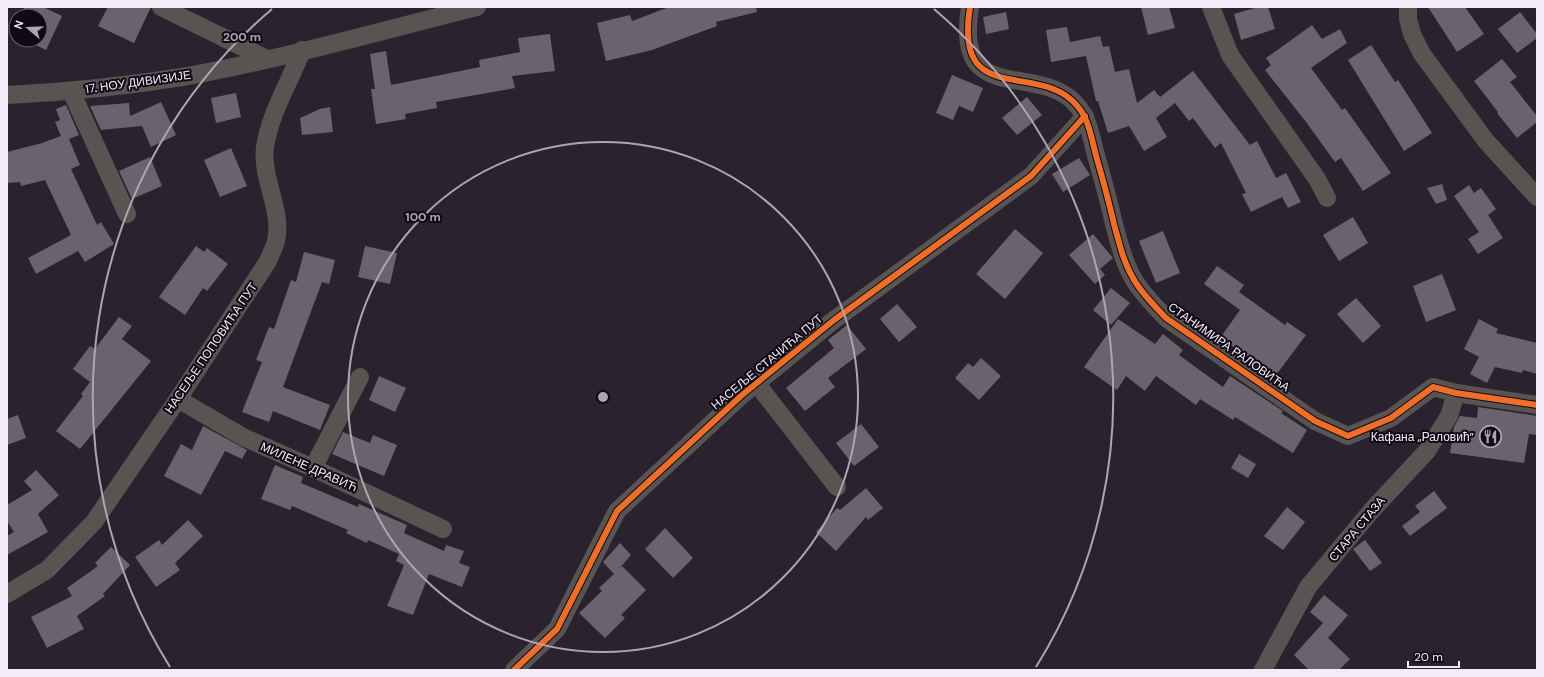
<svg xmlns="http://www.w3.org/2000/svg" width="1544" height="677" font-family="'DM Sans',sans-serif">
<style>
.building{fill:#6a636d}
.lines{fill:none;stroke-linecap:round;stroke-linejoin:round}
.minor{stroke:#575452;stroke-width:18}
.cycleway-casing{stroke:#100a14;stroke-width:8}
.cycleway{stroke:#ee6e29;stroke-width:6}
.ring{fill:none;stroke:#ada5b2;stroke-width:2}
.labels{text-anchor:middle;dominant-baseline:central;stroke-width:4;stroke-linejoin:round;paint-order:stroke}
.street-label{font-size:12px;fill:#f4ebf9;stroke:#100a14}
.poi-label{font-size:12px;fill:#f4ebf9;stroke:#100a14;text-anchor:end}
.centre{fill:#ada5b2;stroke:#100a14;stroke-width:2}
.ring-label{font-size:12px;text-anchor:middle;font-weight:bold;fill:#ada5b2;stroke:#100a14;stroke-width:4;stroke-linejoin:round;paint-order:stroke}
</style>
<rect width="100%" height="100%" fill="#2a222e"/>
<g class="building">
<polygon points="25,7 43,7 62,16 46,50 25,40 40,40 40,16 20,16"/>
<polygon points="108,7 151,7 134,43 98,26"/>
<polygon points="669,7 756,7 757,12 716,22 717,26 652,50 606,61 597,23 630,15 632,21"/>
<polygon points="1141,7 1169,7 1175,28 1148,35"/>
<polygon points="1258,7 1268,7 1275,29 1241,40 1234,14"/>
<polygon points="1428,7 1465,7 1484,34 1457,52"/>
<polygon points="1006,12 1009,29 986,34 983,17"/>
<polygon points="1520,12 1537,34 1537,38 1517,53 1498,29"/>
<polygon points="1312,25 1322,39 1340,29 1347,43 1311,68 1342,110 1345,108 1391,173 1363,191 1341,158 1335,162 1306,122 1265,70 1271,65 1266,58"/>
<polygon points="1067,27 1070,42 1100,36 1103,47 1109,46 1115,72 1129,69 1137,103 1154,90 1160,97 1193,71 1250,145 1257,141 1276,178 1286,173 1301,202 1288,208 1282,197 1251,212 1242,194 1246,193 1221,143 1215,148 1193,118 1189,121 1175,103 1156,118 1167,137 1144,151 1129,126 1108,133 1098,101 1096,101 1086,56 1051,62 1046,30"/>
<polygon points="550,34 555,71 512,76 515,88 436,102 437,108 405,114 406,119 376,124 371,89 375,89 370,54 386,51 391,85 480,67 479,60 520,52 518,38"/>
<polygon points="1371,45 1395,82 1398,80 1432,133 1404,151 1348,60"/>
<polygon points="1502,59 1517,77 1510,82 1537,116 1537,122 1517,138 1497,113 1498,112 1474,81"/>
<polygon points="952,75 983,88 973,112 959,106 953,120 936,113"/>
<polygon points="236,93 241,117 216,123 211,98"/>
<polygon points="1027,97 1042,115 1017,135 1002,118"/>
<polygon points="161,102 176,135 151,147 142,126 101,130 90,106 129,103 130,116"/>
<polygon points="66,105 79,135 69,139 80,165 71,169 97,225 101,222 114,244 85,262 78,251 36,274 28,258 71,235 45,180 21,186 20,182 7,183 7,152 42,143 61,136 55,122 60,120 56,109"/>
<polygon points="330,107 333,132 302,135 300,118 320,109"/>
<polygon points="231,148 247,186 220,197 204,160"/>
<polygon points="150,157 162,186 132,199 119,171"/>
<polygon points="1079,158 1090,175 1063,192 1052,174"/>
<polygon points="1442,184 1447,200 1436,204 1427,188"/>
<polygon points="1469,185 1474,193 1481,188 1496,209 1488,215 1503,238 1478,254 1468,239 1479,232 1454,196"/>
<polygon points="1353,217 1368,243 1339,261 1323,235"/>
<polygon points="1015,229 1043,253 1005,299 976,274"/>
<polygon points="1163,231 1180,273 1156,283 1139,241"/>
<polygon points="1093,234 1113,258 1100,269 1105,275 1095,284 1069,255"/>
<polygon points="196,246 204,252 207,248 228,264 207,291 203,288 185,315 159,297"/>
<polygon points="365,246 397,253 390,284 358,277"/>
<polygon points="304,252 335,260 329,284 322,282 283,387 330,405 320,430 273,411 269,422 242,412 262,362 256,360 269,327 274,329 291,280 296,282"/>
<polygon points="1217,266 1244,285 1239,292 1285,325 1287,322 1306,335 1276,375 1220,338 1240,310 1204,284"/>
<polygon points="1442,274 1456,310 1426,322 1413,286"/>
<polygon points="1111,288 1130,303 1111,325 1093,310"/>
<polygon points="1356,298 1381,326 1363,343 1337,314"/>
<polygon points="897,304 917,327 899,342 880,319"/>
<polygon points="119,317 132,326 122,339 151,361 80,449 56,431 83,396 81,394 90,382 73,369 90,346 95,349"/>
<polygon points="1118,319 1155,344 1163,334 1183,350 1179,355 1223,387 1230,376 1283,411 1281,413 1307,430 1293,453 1235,417 1233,420 1200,399 1196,405 1156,376 1145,391 1126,376 1117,390 1084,367"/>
<polygon points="1479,319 1498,329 1496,333 1537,343 1537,374 1523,370 1522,373 1495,367 1487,383 1470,374 1479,357 1464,349"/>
<polygon points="847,325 866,349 828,378 835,387 805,411 786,388 834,348 828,340"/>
<polygon points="981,358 1001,376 979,400 955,378 968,363 973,367"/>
<polygon points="379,376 406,388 395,412 369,400"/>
<polygon points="1478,407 1537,416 1537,435 1529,434 1524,463 1450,453 1454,427 1460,416 1477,418"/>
<polygon points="18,415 26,438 7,445 7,419"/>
<polygon points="861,424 879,447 854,466 836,443"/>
<polygon points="203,426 247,450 242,459 225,451 201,495 164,476 181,444 192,450"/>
<polygon points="343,432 370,443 373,435 397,445 384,476 332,454"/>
<polygon points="1239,454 1256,464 1248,478 1231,468"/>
<polygon points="275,465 303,477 301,483 358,507 359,504 407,525 404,533 444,551 446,545 464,551 459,563 470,567 462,587 429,574 413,615 387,606 404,565 396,561 399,554 368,540 367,543 346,533 348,530 292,506 290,510 261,499"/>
<polygon points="36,470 59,495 38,514 48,532 7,555 7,536 14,532 7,521 7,505 32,490 24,481"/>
<polygon points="866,488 883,508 868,520 866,517 836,551 816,532 837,508 840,510"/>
<polygon points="1434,491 1447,508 1410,536 1402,526 1420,512 1415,506"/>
<polygon points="1287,507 1305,522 1283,550 1264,536"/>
<polygon points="188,520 203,536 175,563 180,570 156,587 135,557 159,540 162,545"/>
<polygon points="665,528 693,558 673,578 645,549"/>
<polygon points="1365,540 1382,563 1370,571 1353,549"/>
<polygon points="620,543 631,555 618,570 622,566 646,590 621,615 625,618 605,638 579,613 602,591 599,588 614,574 603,562"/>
<polygon points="111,547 130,565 103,594 105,596 77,616 84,629 47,648 31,617 72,596 67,588 98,566 95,563"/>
<polygon points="1324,595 1348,615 1328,638 1350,659 1339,670 1309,670 1294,655 1323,623 1310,612"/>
</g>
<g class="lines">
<g class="minor">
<polyline points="161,7 267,59"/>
<path d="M970,7C953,112 1042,58 1079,108C1090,122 1092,142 1097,159C1103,180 1109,202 1114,224C1119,242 1123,261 1133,278C1141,293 1154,305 1166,318L1315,421L1348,436L1391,418L1433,387L1456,393L1537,405"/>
<polyline points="1211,7 1230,55 1317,179 1327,198"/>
<polyline points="1408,7 1408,19 1412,34 1422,54 1486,141 1537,197"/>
<polyline points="71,91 127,214"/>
<path d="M7,95C67,92 128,86 188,76C285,58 381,31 477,7"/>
<polyline points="757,384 837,487"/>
<polyline points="178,399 243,437 313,468 443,529"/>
<polyline points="313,468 360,377"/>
<path d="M7,594L47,570L94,522L178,399L268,261C271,254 274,248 276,241C283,210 261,179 265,147C270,113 290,82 302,50"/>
<polyline points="514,670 557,629 617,511 742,395 834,320 1031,176 1085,116"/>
<polyline points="1263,670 1308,587 1372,510 1427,451 1449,416 1456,393"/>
</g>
<defs>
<g id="cycleway">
<path d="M970,7C953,112 1042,58 1079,108C1090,122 1092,142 1097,159C1103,180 1109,202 1114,224C1119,242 1123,261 1133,278C1141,293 1154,305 1166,318L1315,421L1348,436L1391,418L1433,387L1456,393L1537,405"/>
<polyline points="514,670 557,629 617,511 742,395 834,320 1031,176 1085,116"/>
</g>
</defs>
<use href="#cycleway" class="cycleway-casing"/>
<use href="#cycleway" class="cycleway"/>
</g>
<g class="ring">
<circle cx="603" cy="397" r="255"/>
<path d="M170 667A510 510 0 0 1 272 9M934 9A510 510 0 0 1 1036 667"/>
</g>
<defs>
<symbol id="restaurant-ring" viewBox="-11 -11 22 22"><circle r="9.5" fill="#100a14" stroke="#ada5b2" stroke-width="1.5"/><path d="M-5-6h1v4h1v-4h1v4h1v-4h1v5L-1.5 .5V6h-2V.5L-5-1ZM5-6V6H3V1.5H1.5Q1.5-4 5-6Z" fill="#ada5b2"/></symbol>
</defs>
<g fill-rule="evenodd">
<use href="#restaurant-ring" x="1478" y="424" width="25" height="25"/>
</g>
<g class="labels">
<g class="street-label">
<text transform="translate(138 82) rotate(-8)">17. НОУ ДИВИЗИЈЕ</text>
<text transform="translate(1229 347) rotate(35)">СТАНИМИРА РАЛОВИЋА</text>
<text transform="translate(211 348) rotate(-56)">НАСЕЉЕ ПОПОВИЋА ПУТ</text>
<text transform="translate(767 362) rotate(-40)">НАСЕЉЕ СТАЧИЋА ПУТ</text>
<text transform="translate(309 467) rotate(24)">МИЛЕНЕ ДРАВИЋ</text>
<text transform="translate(1357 529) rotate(-50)">СТАРА СТАЗА</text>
</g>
<g class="poi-label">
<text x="1474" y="437">Кафана „Раловић”</text>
</g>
</g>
<circle cx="603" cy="397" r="6" class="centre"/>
<g class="ring-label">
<text x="242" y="41">200 m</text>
<text x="423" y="221">100 m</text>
</g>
<rect width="1544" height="677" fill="none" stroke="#f4ebf9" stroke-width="16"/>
<g transform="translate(28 28) rotate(289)"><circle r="19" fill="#100a14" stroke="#6b6470"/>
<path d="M0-3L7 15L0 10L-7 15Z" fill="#ada5b2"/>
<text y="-6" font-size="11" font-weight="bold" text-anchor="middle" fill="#f4ebf9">N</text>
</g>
<path d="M1408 661v6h51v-6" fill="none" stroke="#f4ebf9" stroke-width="2"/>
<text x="1414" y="661" font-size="12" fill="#f4ebf9" stroke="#100a14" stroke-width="3" paint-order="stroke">20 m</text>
</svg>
